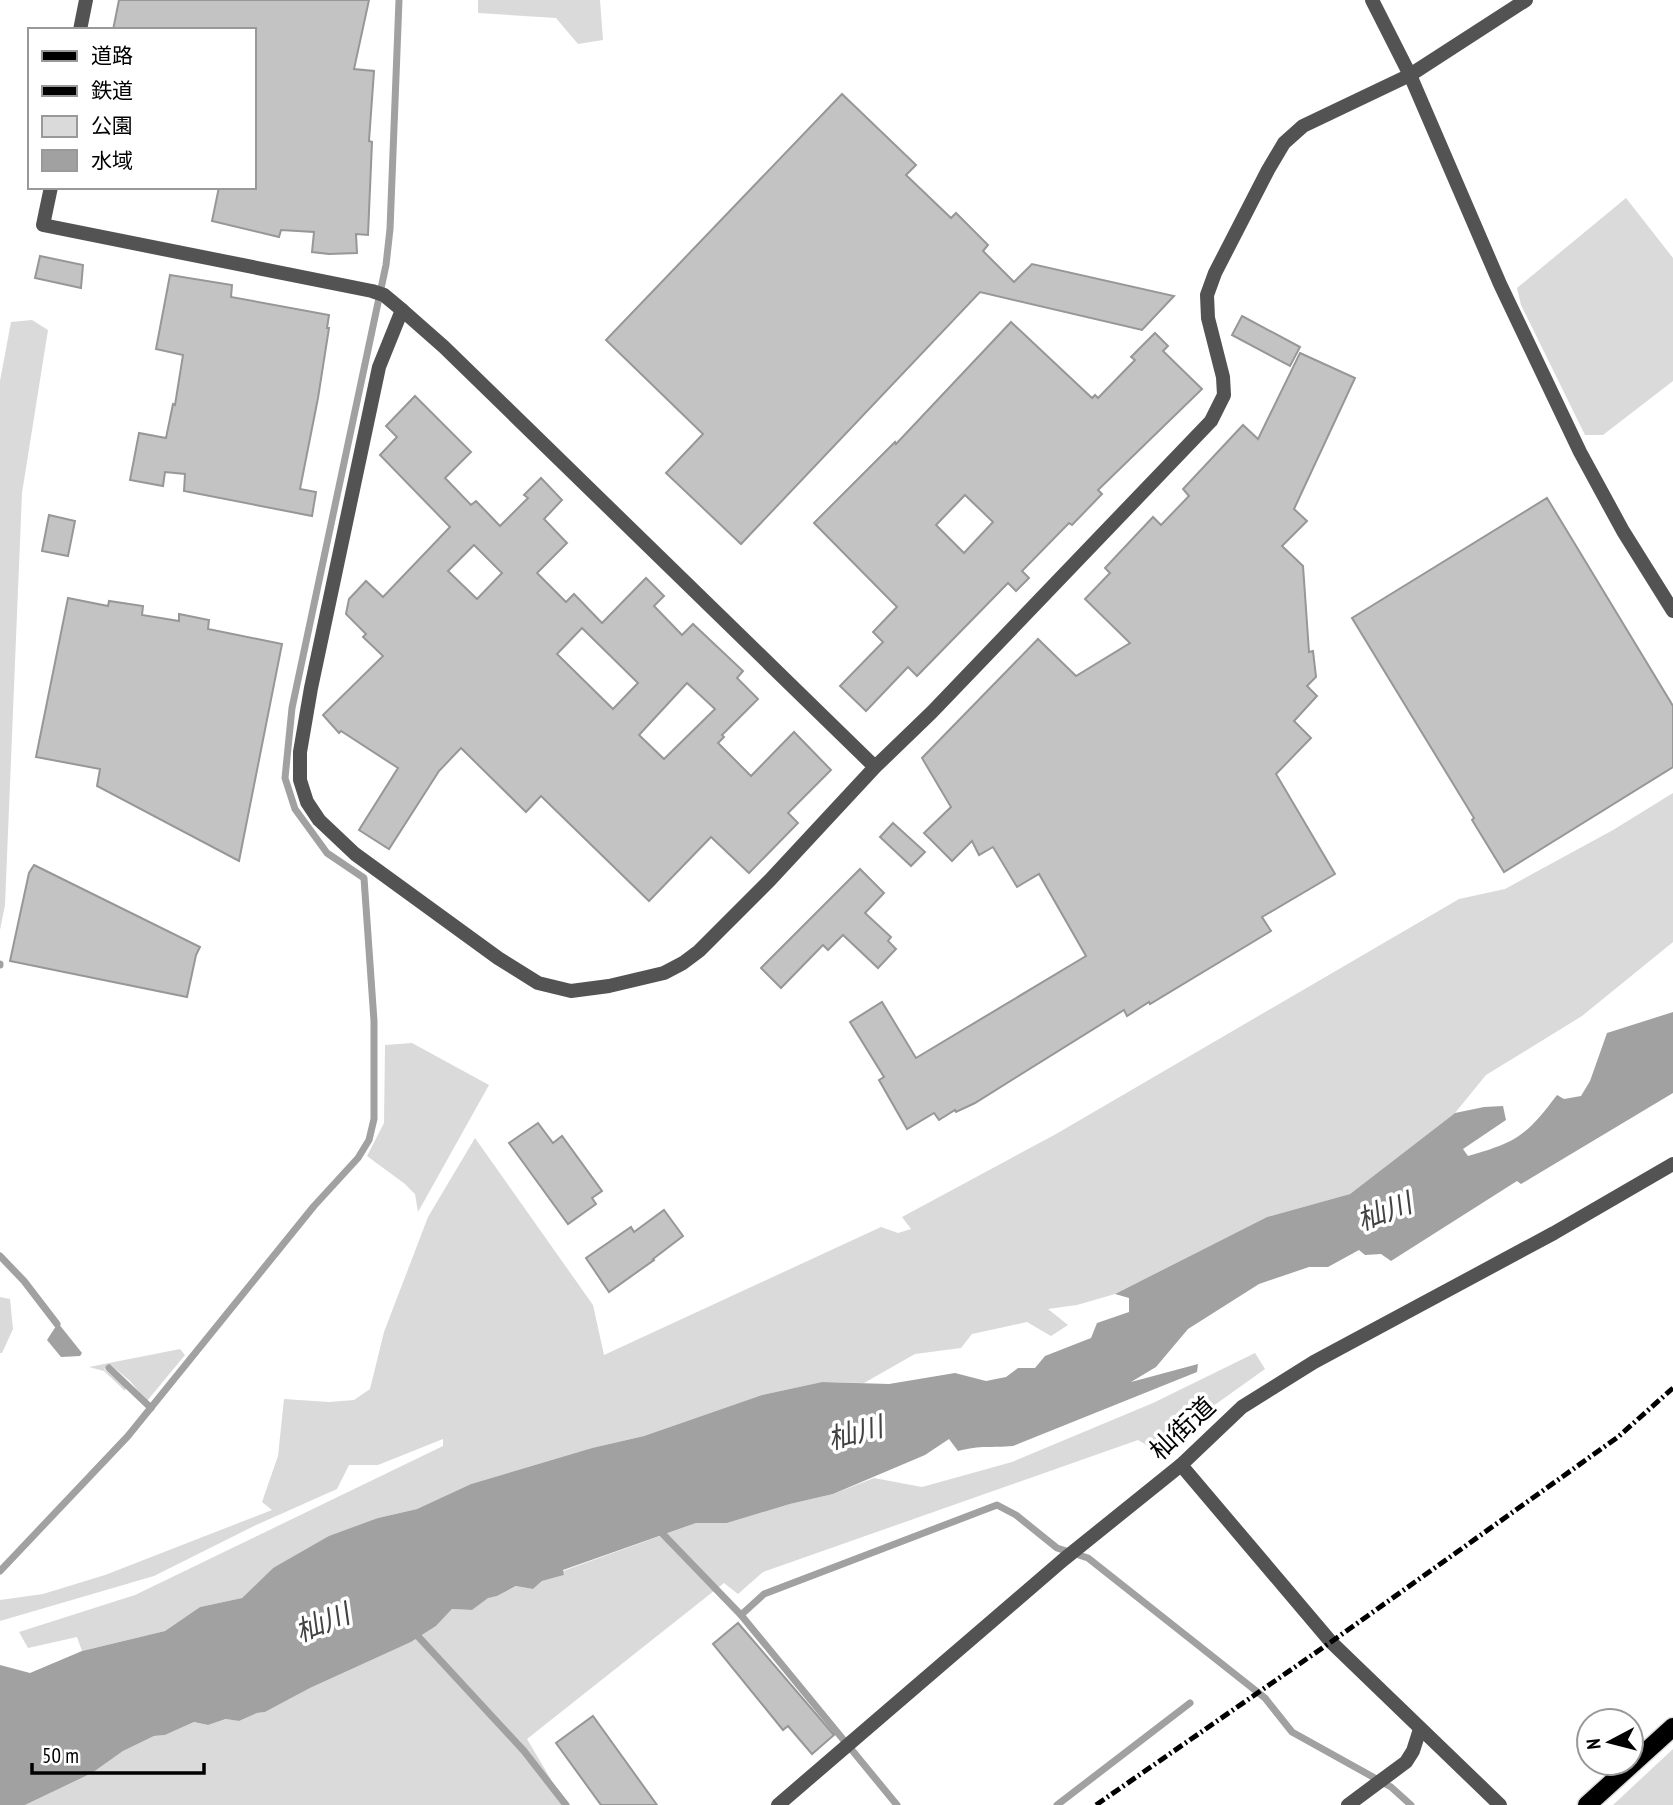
<svg xmlns="http://www.w3.org/2000/svg" width="1673" height="1805" font-family="'PT Sans Narrow','Noto Sans JP',sans-serif">
<style>
.green{fill:#dadada}
.water{fill:#a1a1a1}
.lines{fill:none;stroke-linecap:round;stroke-linejoin:round}
.stream{stroke:#a1a1a1;stroke-width:7}
.building{fill:#c3c3c3;stroke:#979797;stroke-width:2;fill-rule:evenodd}
.primary-casing{stroke:#dbdbdb;stroke-width:21}
.minor{stroke:#535353;stroke-width:14}
.tertiary{stroke:#535353;stroke-width:14}
.primary{stroke:#000;stroke-width:18}
.rail{stroke:#000;stroke-width:5;stroke-dasharray:10 3.5 2 3.5;stroke-linecap:butt}
.labels{text-anchor:middle;dominant-baseline:central;stroke-width:7;stroke-linejoin:round;paint-order:stroke}
.street-label{font-size:26px;fill:#000;stroke:#fff}
.water-label{font-size:28px;font-style:italic;fill:#424242;stroke:#fff}
</style>
<rect width="100%" height="100%" fill="#fff"/>
<g class="green">
<polygon points="478,0 600,0 603,40 578,44 556,18 478,13"/>
<polygon points="1626,198 1673,258 1673,381 1603,435 1585,435 1521,305 1517,288"/>
<polygon points="32,320 48,330 22,493 5,905 0,930 0,381 11,322"/>
<polygon points="1673,793 1673,942 1582,1016 1486,1075 1455,1113 1350,1194 1267,1217 1115,1294 1077,1305 1048,1309 1068,1325 1051,1336 1027,1322 972,1334 961,1348 915,1354 864,1383 822,1382 762,1395 644,1436 592,1448 471,1484 417,1509 378,1518 273,1568 242,1598 200,1607 165,1631 82,1651 77,1637 28,1648 19,1632 135,1595 443,1446 443,1439 378,1465 349,1465 337,1489 254,1526 154,1576 0,1621 0,1600 43,1594 105,1575 272,1510 262,1502 278,1456 284,1399 329,1402 354,1400 370,1389 384,1332 428,1217 475,1138 593,1305 604,1355 881,1227 898,1233 911,1229 902,1217 1056,1134 1459,899 1505,889 1613,830"/>
<polygon points="412,1043 489,1085 418,1212 415,1194 405,1184 367,1156 384,1123 385,1045"/>
<polygon points="0,1297 10,1299 13,1329 2,1353 0,1353"/>
<polygon points="180,1349 185,1355 147,1401 130,1381 111,1365 104,1369 126,1387 125,1391 104,1371 89,1367"/>
<polygon points="1255,1353 1265,1369 1153,1449 1138,1440 763,1572 738,1594 724,1583 527,1739 566,1805 25,1805 92,1773 123,1751 154,1736 165,1735 194,1722 208,1725 227,1719 239,1721 257,1713 265,1712 310,1688 411,1642 436,1626 452,1609 472,1610 488,1597 497,1596 517,1586 533,1589 542,1581 564,1575 563,1571 696,1523 727,1523 790,1504 833,1494 874,1478 922,1487 1012,1462 1153,1403"/>
<polygon points="1673,1749 1673,1805 1613,1805"/>
</g>
<g class="water">
<path d="M1673,1012V1093L1521,1184L1517,1181L1391,1261L1381,1254L1365,1255L1359,1250L1328,1267H1309L1259,1284L1188,1329L1156,1367L1131,1382L1198,1364L1197,1372L1013,1446C991,1448 981,1445 958,1451L949,1439L925,1455L833,1494L790,1504L727,1523H696L563,1570L564,1575L542,1581L533,1589L516,1586L497,1596L488,1598L472,1610L452,1609L436,1626L411,1642L310,1688L265,1712L257,1713L239,1721L226,1719L208,1725L194,1722L165,1735L154,1736L123,1751L92,1773L25,1805H0V1665L30,1673L82,1651L165,1631L200,1607L242,1598L273,1568L329,1536L378,1518L417,1509L471,1484L592,1448L644,1436L762,1395L822,1382L889,1384L955,1373L986,1381L1006,1377L1018,1368H1035L1045,1356L1091,1338L1097,1323L1129,1312V1298L1115,1294L1267,1217L1350,1194L1455,1113L1484,1107L1503,1106L1506,1120L1463,1149L1468,1156C1517,1142 1526,1136 1557,1095L1564,1099L1581,1096L1590,1081L1607,1033Z"/>
<polygon points="58,1323 82,1353 80,1356 61,1357 47,1340"/>
</g>
<g class="lines">
<g class="stream">
<polyline points="0,965 0,964"/>
<polyline points="0,1256 24,1281 57,1324"/>
<polyline points="109,1368 151,1408"/>
<polyline points="657,1528 741,1615 897,1805"/>
<polyline points="0,1571 128,1436 314,1206 358,1158 369,1140 374,1119 374,1021 364,878 327,853 295,809 285,778 292,708 386,265 390,229 399,0"/>
<polyline points="741,1615 764,1594 997,1505 1016,1515 1057,1548 1088,1558 1265,1698 1292,1732 1391,1787 1411,1805"/>
<polyline points="414,1632 524,1751 566,1805"/>
<polyline points="1057,1805 1190,1703"/>
</g>
</g>
<g class="building">
<polygon points="119,0 369,0 354,69 374,71 369,141 372,142 368,235 356,234 357,253 329,254 312,252 314,232 281,230 279,237 212,221 219,187 254,187 254,30 113,30"/>
<polygon points="842,94 916,165 906,175 951,218 956,213 988,245 983,251 1014,282 1032,264 1174,296 1142,330 980,292 741,544 666,473 703,434 606,340"/>
<polygon points="40,256 83,265 81,288 35,278"/>
<polygon points="170,275 232,285 231,297 329,315 327,328 329,328 318,398 300,489 316,492 312,516 184,491 185,474 165,472 163,486 130,480 139,433 166,438 173,404 175,405 183,355 156,349"/>
<polygon points="1242,316 1300,347 1290,366 1232,335"/>
<path d="M1011,322L1092,398L1095,395L1098,398L1135,360L1131,357L1155,333L1168,346L1163,351L1202,389L1098,490L1102,494L1072,525L1069,523L1022,571L1029,578L1016,591L1008,583L917,676L908,667L866,711L840,686L883,642L873,632L897,607L814,523L895,442L896,444ZM965,495L993,522L964,553L936,525Z"/>
<polygon points="1300,353 1355,378 1294,509 1307,521 1282,546 1303,566 1309,652 1313,651 1316,677 1307,686 1317,696 1294,721 1311,738 1276,774 1335,874 1262,917 1271,931 1150,1004 1149,1002 1127,1016 1124,1010 975,1103 956,1112 955,1110 939,1120 934,1113 907,1129 879,1080 884,1077 850,1022 882,1002 916,1058 1086,956 1039,874 1017,887 993,847 979,855 972,841 952,861 924,833 951,807 922,758 1038,639 1076,676 1130,643 1085,599 1110,573 1105,568 1153,517 1161,525 1189,496 1183,489 1243,425 1258,439"/>
<path d="M415,396L471,452L445,478L471,505L476,501L500,526L528,498L524,495L541,478L562,500L544,519L567,543L537,573L566,602L574,594L602,623L646,578L664,596L654,606L682,635L693,624L743,671L737,678L758,699L722,735L724,737L718,743L751,776L794,732L831,770L788,813L798,823L749,873L711,837L649,901L541,796L526,812L461,748L439,771L389,849L359,830L398,768L341,731L339,733L323,715L383,656L363,637L366,634L346,614L349,599L366,581L383,597L450,527L380,455L397,437L386,426ZM474,545L502,573L477,599L448,571ZM582,628L638,683L613,709L557,654ZM687,683L715,709L664,759L639,735Z"/>
<polygon points="1547,498 1673,706 1673,767 1504,872 1472,820 1474,818 1352,618"/>
<polygon points="49,515 75,521 68,556 42,551"/>
<polygon points="68,598 108,606 109,601 143,606 142,615 179,621 179,614 209,620 208,629 282,644 239,861 97,786 100,769 36,757"/>
<polygon points="893,823 925,852 911,866 880,837"/>
<polygon points="34,865 200,947 196,955 187,997 10,961 29,873"/>
<polygon points="860,869 884,893 865,913 891,937 888,941 896,949 878,968 843,935 828,950 823,945 781,988 761,968"/>
<polygon points="538,1123 553,1143 562,1136 602,1191 592,1198 596,1204 568,1224 509,1143"/>
<polygon points="664,1210 683,1236 653,1259 654,1260 609,1292 586,1258 631,1227 634,1232"/>
<polygon points="738,1623 834,1735 812,1754 788,1726 783,1730 713,1644"/>
<polygon points="593,1716 657,1805 601,1805 556,1743"/>
</g>
<g class="lines">
<defs>
<polyline id="primary" points="1587,1805 1673,1727"/>
</defs>
<use href="#primary" class="primary-casing"/>
<g class="minor">
<polyline points="875,767 444,347 402,310 379,367 311,688 300,752 300,780 307,802 319,820 355,854 498,958 538,983 571,991 609,986 664,973 683,963 699,951 770,880 875,767 932,712 1211,421 1224,395 1223,377 1208,318 1207,295 1215,273 1268,170 1284,143 1303,126 1410,75 1526,0"/>
<polyline points="1181,1465 1331,1642 1500,1805"/>
<polyline points="778,1805 1063,1560 1181,1465 1242,1407 1314,1362 1554,1233 1673,1164"/>
<polyline points="1348,1805 1406,1762 1413,1751 1420,1729"/>
</g>
<g class="tertiary">
<polyline points="1372,0 1410,75 1500,284 1580,452 1623,531 1673,611"/>
<polyline points="80,30 86,0"/>
<polyline points="51,187 43,225 372,291 384,295 402,310"/>
</g>
<use href="#primary" class="primary"/>
<polyline class="rail" points="1096,1805 1331,1642 1618,1437 1673,1388"/>
</g>
<g class="labels">
<g class="street-label">
<text transform="translate(1182 1428) rotate(-43)">杣街道</text>
</g>
<g class="water-label">
<text transform="translate(1384 1211) rotate(-21)">杣川</text>
<text transform="translate(855 1432) rotate(-15)">杣川</text>
<text transform="translate(322 1622) rotate(-22)">杣川</text>
</g>
</g>
<rect x="28" y="28" width="228" height="161" fill="#ffffff" stroke="#999999" stroke-width="2"/>
<rect x="42" y="51" width="35" height="10" fill="#000000" stroke="#999999" stroke-width="2"/>
<text x="91" y="63" font-size="21" fill="#000000">道路</text>
<rect x="42" y="86" width="35" height="10" fill="#000000" stroke="#999999" stroke-width="2"/>
<text x="91" y="98" font-size="21" fill="#000000">鉄道</text>
<rect x="42" y="116" width="35" height="21" fill="#dadada" stroke="#999999" stroke-width="2"/>
<text x="91" y="133" font-size="21" fill="#000000">公園</text>
<rect x="42" y="150" width="35" height="21" fill="#a1a1a1" stroke="#999999" stroke-width="2"/>
<text x="91" y="168" font-size="21" fill="#000000">水域</text>
<g transform="translate(1610 1742) rotate(263)"><circle r="33" fill="#ffffff" stroke="#999999" stroke-width="2"/>
<path d="M0-5L12 26L0 18L-12 26Z" fill="#000000"/>
<text y="-10" font-size="19" font-weight="bold" text-anchor="middle" fill="#000000">N</text>
</g>
<path d="M32 1763v10h172v-10" fill="none" stroke="#000000" stroke-width="3.5"/>
<text x="42" y="1763" font-size="21" fill="#000000" stroke="#ffffff" stroke-width="5" paint-order="stroke">50 m</text>
</svg>
